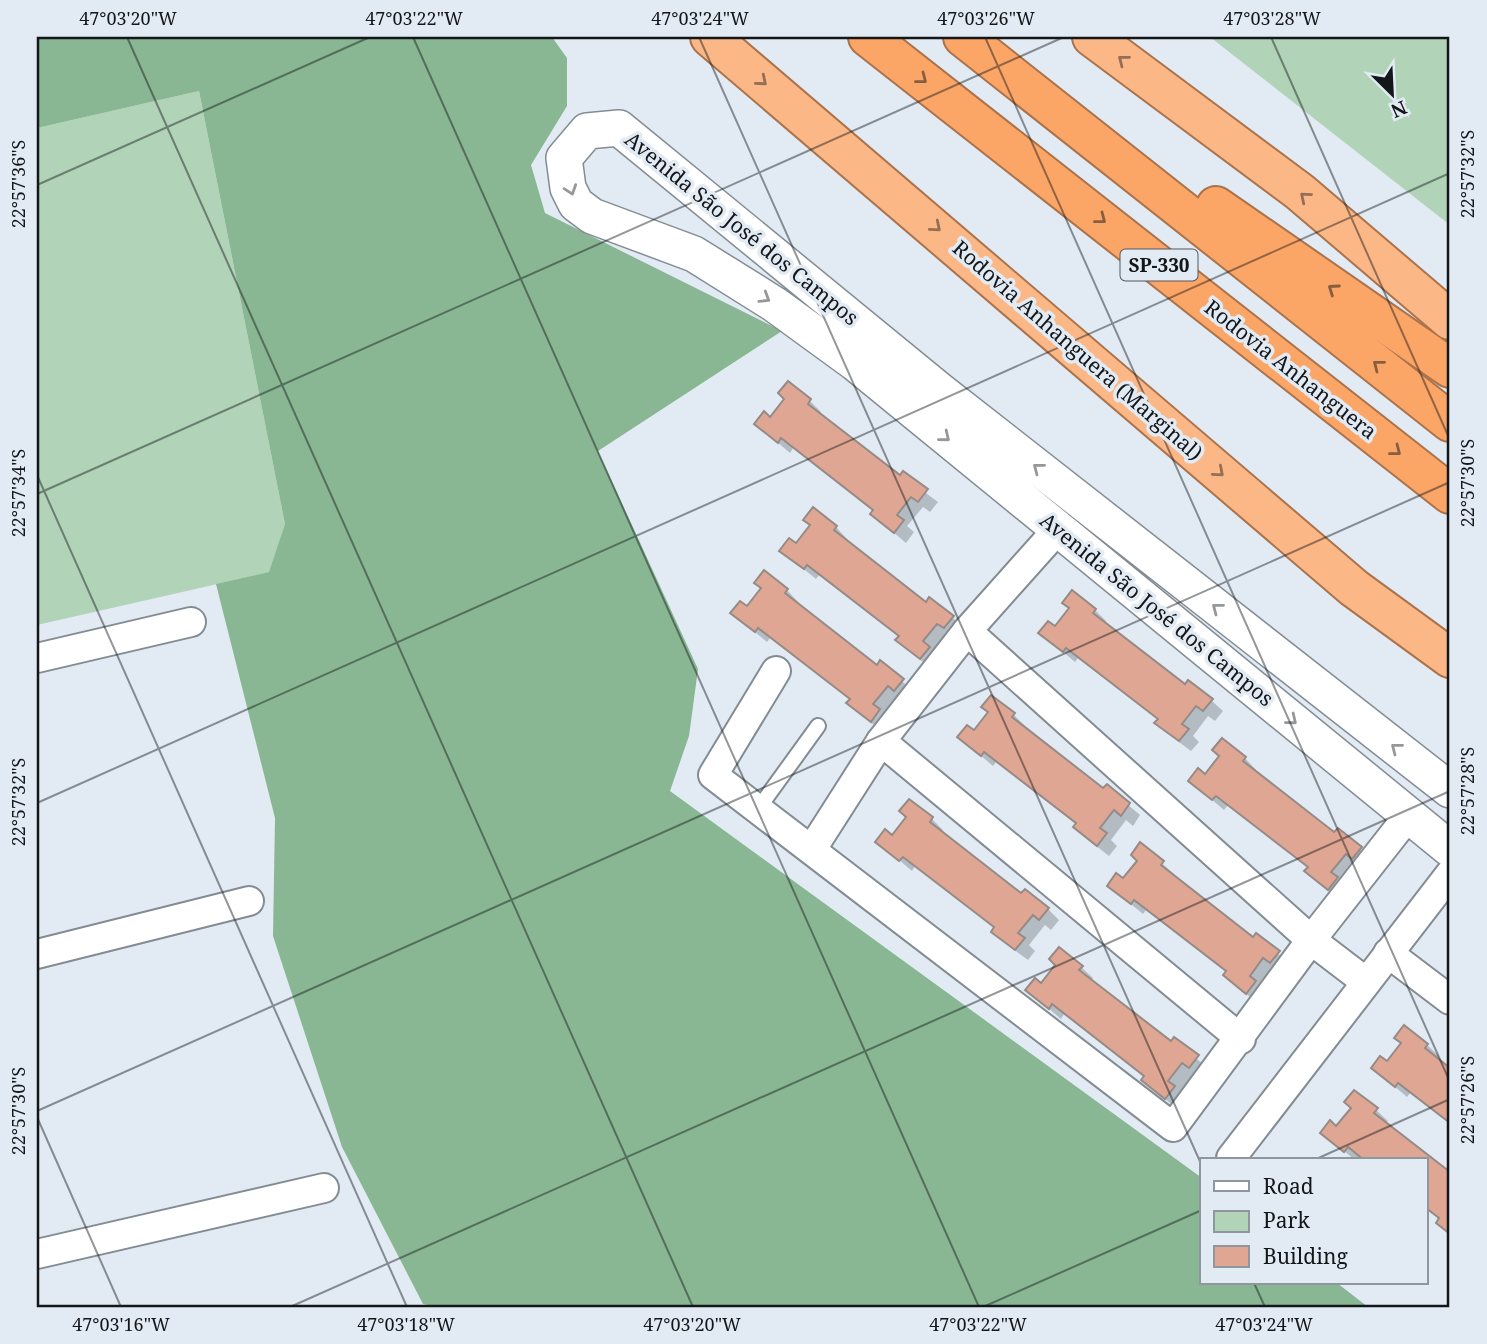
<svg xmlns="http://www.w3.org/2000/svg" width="1487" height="1344" font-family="'Noto Serif',serif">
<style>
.green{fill:#b1d3b8}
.forest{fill:#89b793}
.shadow{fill:#0003}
.building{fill:#dfa793;stroke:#968a86;stroke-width:2}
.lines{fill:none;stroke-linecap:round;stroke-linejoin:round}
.service-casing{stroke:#838c93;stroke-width:18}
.minor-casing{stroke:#838c93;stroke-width:32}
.tertiary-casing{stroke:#838c93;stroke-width:38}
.trunk-casing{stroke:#aa734c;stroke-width:42}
.motorway-casing{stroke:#aa734c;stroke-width:42}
.service{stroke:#fff;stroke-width:14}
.minor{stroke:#fff;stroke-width:28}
.tertiary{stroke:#fff;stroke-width:35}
.trunk{stroke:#fcb786;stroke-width:38}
.motorway{stroke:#fba567;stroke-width:38}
.oneway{stroke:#946f55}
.oneway2{stroke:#885e40}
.oneway3{stroke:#959798}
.ticks{fill:none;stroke:#14171a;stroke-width:2;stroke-opacity:0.45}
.labels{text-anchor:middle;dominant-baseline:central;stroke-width:7;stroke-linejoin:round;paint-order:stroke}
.shield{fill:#e2ebf4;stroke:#52575b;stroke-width:2}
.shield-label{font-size:19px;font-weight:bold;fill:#14171a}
.street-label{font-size:21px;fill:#14171a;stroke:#e2ebf4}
.neatline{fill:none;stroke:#14171a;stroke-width:2.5}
.ticks-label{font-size:18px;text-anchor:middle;fill:#14171a}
</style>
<rect width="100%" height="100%" fill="#e2ebf4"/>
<g class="green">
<polygon points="1210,37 1450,37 1450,225"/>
<polygon points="199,91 285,524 270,572 37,625 37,128"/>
</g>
<polygon class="forest" points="37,37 552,37 567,58 567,106 531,165 545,213 782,331 598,451 698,669 689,736 670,791 1202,1178 1202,1283 1337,1283 1368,1307 439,1307 423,1304 342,1147 273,936 275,818 216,584 269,572 285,524 199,91 37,128"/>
<g class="shadow">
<polygon points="788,383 810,401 821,412 820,415 938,502 930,512 923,507 907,526 914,532 906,543 872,514 874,511 793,448 790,453 756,424 770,419 786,399"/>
<polygon points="813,510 836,527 847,539 845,541 926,604 952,617 964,629 932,669 909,651 898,640 900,638 819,575 816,579 782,551 796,546 812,526"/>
<polygon points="764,573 787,590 798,602 796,604 877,667 880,662 914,692 883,732 860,714 849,703 851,700 770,638 767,642 732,613 747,609 763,589"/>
<polygon points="1095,610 1106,621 1104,624 1185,687 1211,700 1223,711 1215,721 1208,716 1193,736 1199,742 1191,751 1168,734 1157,723 1159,720 1078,658 1075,662 1041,633"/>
<polygon points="983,707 1014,715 1025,726 1023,728 1104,791 1107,787 1140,815 1133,826 1126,820 1111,840 1117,846 1109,856 1086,838 1075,827 1077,825 996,762 993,766 959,737 974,733 989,713"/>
<polygon points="1245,758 1256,770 1254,772 1372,859 1340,900 1307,871 1309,868 1228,805 1224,810 1190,781"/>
<polygon points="909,801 932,819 943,830 941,833 1022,896 1048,909 1059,920 1051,930 1045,925 1029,945 1035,951 1028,960 1005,943 993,931 996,929 915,866 912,871 878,842 892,837 908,818"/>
<polygon points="1141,845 1174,874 1172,876 1253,939 1256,935 1290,964 1259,1004 1236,986 1225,975 1227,972 1146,910 1143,914 1109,886 1123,881 1139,861"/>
<polygon points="1081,967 1093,978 1091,981 1209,1068 1201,1078 1194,1073 1179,1092 1185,1099 1177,1109 1143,1080 1145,1077 1064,1014 1061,1019 1027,990"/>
<polygon points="1405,1027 1427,1045 1439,1056 1437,1060 1450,1070 1450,1124 1410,1093 1407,1097 1373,1068 1388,1063 1403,1044"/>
<polygon points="1376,1110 1388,1121 1386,1124 1450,1174 1450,1235 1438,1223 1440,1220 1426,1208 1426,1160 1363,1160 1360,1157 1355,1160 1322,1133"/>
</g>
<g class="building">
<polygon points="788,381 811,399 808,404 900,475 903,471 928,489 918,502 911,497 897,515 904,520 894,533 870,514 873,510 781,438 778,443 754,424 764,411 770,417 784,399 778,393"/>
<polygon points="813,507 837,526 834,530 926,602 929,597 954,616 944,628 937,624 923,641 930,647 920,659 895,640 899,636 807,565 804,569 779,551 789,538 796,543 810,525 803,520"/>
<polygon points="764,570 788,589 785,593 877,665 880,660 904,679 894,691 888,686 873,704 880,709 871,722 846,703 850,699 758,628 755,632 730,613 740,601 747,606 761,588 754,583"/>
<polygon points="1072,590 1096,609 1093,613 1185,684 1188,680 1213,699 1203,711 1196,706 1182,724 1189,729 1179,741 1154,723 1158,719 1066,648 1063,652 1038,633 1048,621 1055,626 1069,608 1062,603"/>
<polygon points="991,695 1015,713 1012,717 1103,788 1107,784 1130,803 1121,816 1114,810 1100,828 1107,833 1097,846 1073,827 1076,823 984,752 981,756 957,737 967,725 974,730 988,712 981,707"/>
<polygon points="1222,738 1246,757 1243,761 1334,832 1338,828 1362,847 1352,859 1346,854 1331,872 1338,877 1328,890 1304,871 1308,867 1216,796 1212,800 1188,781 1198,768 1205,774 1219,756 1212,750"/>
<polygon points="909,799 933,817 930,822 1021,893 1025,889 1049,908 1039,920 1033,915 1018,933 1025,938 1015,950 991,932 994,927 903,857 899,861 875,842 885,829 892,835 906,817 899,811"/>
<polygon points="1140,842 1164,861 1161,865 1253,937 1256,933 1280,951 1270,963 1263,958 1250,976 1256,981 1246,994 1223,975 1226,971 1134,900 1131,904 1107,886 1116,873 1123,878 1137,861 1131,855"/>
<polygon points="1059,947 1083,966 1079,970 1171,1041 1174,1037 1199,1055 1189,1068 1182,1063 1168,1081 1175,1086 1165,1099 1141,1080 1144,1076 1052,1004 1049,1009 1025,990 1035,978 1041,983 1055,965 1049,959"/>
<polygon points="1404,1025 1428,1044 1425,1048 1450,1068 1450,1123 1398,1083 1395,1087 1371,1068 1380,1056 1387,1061 1401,1043 1394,1038"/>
<polygon points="1354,1090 1378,1108 1374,1113 1450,1172 1450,1234 1436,1223 1439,1218 1426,1208 1426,1160 1364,1160 1348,1147 1344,1152 1320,1133 1330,1120 1336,1126 1351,1108 1344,1102"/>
</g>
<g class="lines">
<defs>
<polyline id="service" points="758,809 818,726"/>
<g id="minor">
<polyline points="967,631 1311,940 1366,982"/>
<polyline points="37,658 191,622"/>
<polyline points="776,671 713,775 1173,1127 1311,940 1409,815"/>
<polyline points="881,741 1241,1039"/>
<polyline points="812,849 881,741 967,631 1058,529"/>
<polyline points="1388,953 1450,1000"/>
<polyline points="37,954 249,901"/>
<polyline points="1231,1158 1450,874"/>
<polyline points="37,1254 324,1188"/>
</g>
<polyline id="tertiary" points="1450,790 939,390 619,128 587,131 564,158 568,188 576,204 592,216 694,254 774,304 855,363 1450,849"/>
<g id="trunk">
<polyline points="710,37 1354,588 1450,658"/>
<polyline points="1092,37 1300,192 1450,320"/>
</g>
<g id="motorway">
<polyline points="868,37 1450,494"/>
<polyline points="963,37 1450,422"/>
<polyline points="1216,206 1450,368"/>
</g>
</defs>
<use href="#service" class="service-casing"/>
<use href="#minor" class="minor-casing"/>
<use href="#tertiary" class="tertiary-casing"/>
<use href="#trunk" class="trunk-casing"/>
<use href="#motorway" class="motorway-casing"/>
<use href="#service" class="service"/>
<use href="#minor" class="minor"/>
<use href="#tertiary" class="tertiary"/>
<use href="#trunk" class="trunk"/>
<use href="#motorway" class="motorway"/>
</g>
<defs><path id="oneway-chevron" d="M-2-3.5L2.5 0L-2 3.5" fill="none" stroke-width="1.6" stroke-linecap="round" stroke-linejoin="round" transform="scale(1.75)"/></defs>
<g class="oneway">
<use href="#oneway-chevron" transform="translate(1123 60) rotate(-142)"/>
<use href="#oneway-chevron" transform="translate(762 81) rotate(40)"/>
<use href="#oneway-chevron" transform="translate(1305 197) rotate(-140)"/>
<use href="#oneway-chevron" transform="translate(936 227) rotate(40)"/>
<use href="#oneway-chevron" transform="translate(1219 472) rotate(41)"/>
</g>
<g class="oneway2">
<use href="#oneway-chevron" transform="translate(922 79) rotate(38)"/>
<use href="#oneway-chevron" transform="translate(1101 219) rotate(38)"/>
<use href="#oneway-chevron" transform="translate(1333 289) rotate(-145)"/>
<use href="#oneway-chevron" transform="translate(1378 365) rotate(-142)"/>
<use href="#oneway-chevron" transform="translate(1396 451) rotate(38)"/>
</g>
<g class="oneway3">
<use href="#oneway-chevron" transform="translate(571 190) rotate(71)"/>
<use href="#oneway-chevron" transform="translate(765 298) rotate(32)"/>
<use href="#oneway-chevron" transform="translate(945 437) rotate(39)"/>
<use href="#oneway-chevron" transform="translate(1038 468) rotate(-142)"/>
<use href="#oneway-chevron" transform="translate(1217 608) rotate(-142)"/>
<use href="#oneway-chevron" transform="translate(1292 720) rotate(39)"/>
<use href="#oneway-chevron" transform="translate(1396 748) rotate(-142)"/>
</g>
<path class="ticks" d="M127,37L693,1307M413,37L979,1307M699,37L1202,1166M985,37L1450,1082M1271,37L1450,440M37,185L370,37M37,475L407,1307M37,494L1064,37M37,803L1450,173M37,1111L1450,482M37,1117L121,1307M1314,1160L1450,1099M1254,1283L1265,1307M290,1307L1450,791M983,1307L1202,1210"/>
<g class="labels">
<rect class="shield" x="1120.5" y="249.5" width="77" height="31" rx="5"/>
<g class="shield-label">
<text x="1159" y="265">SP-330</text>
</g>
<g class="street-label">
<text transform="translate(742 228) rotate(39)">Avenida São José dos Campos</text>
<text transform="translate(1078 350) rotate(41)">Rodovia Anhanguera (Marginal)</text>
<text transform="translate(1291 369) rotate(38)">Rodovia Anhanguera</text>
<text transform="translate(1157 609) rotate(39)">Avenida São José dos Campos</text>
</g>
</g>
<rect width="1487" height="1344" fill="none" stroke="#e2ebf4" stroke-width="77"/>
<rect x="1200" y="1158" width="228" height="126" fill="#e2ebf4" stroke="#90969d" stroke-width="2"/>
<rect x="1214" y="1181" width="35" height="10" fill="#ffffff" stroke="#90969d" stroke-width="2"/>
<text x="1263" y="1194" font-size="21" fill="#14171a">Road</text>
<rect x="1214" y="1211" width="35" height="21" fill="#b1d3b8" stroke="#90969d" stroke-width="2"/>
<text x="1263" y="1228" font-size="21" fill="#14171a">Park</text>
<rect x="1214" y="1246" width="35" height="21" fill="#dfa793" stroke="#90969d" stroke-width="2"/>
<text x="1263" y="1264" font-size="21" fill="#14171a">Building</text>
<g transform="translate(1392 94) rotate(156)" stroke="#e2ebf4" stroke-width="5" paint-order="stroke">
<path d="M0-5L12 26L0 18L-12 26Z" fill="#14171a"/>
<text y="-10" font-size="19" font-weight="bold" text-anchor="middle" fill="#14171a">N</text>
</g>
<rect x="38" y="38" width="1410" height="1268" class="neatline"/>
<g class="ticks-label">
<text x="128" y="25">47°03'20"W</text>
<text x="414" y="25">47°03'22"W</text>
<text x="700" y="25">47°03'24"W</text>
<text x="986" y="25">47°03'26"W</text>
<text x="1272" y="25">47°03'28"W</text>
<text transform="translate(1468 174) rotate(-90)" y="6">22°57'32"S</text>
<text transform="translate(19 184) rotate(-90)" y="6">22°57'36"S</text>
<text transform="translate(1468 483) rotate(-90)" y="6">22°57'30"S</text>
<text transform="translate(19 493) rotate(-90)" y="6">22°57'34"S</text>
<text transform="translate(1468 791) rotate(-90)" y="6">22°57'28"S</text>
<text transform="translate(19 802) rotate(-90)" y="6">22°57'32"S</text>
<text transform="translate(1468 1100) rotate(-90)" y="6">22°57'26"S</text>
<text transform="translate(19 1111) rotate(-90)" y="6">22°57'30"S</text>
<text x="121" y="1331">47°03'16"W</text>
<text x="406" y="1331">47°03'18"W</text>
<text x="692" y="1331">47°03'20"W</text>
<text x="978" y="1331">47°03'22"W</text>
<text x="1264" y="1331">47°03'24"W</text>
</g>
</svg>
